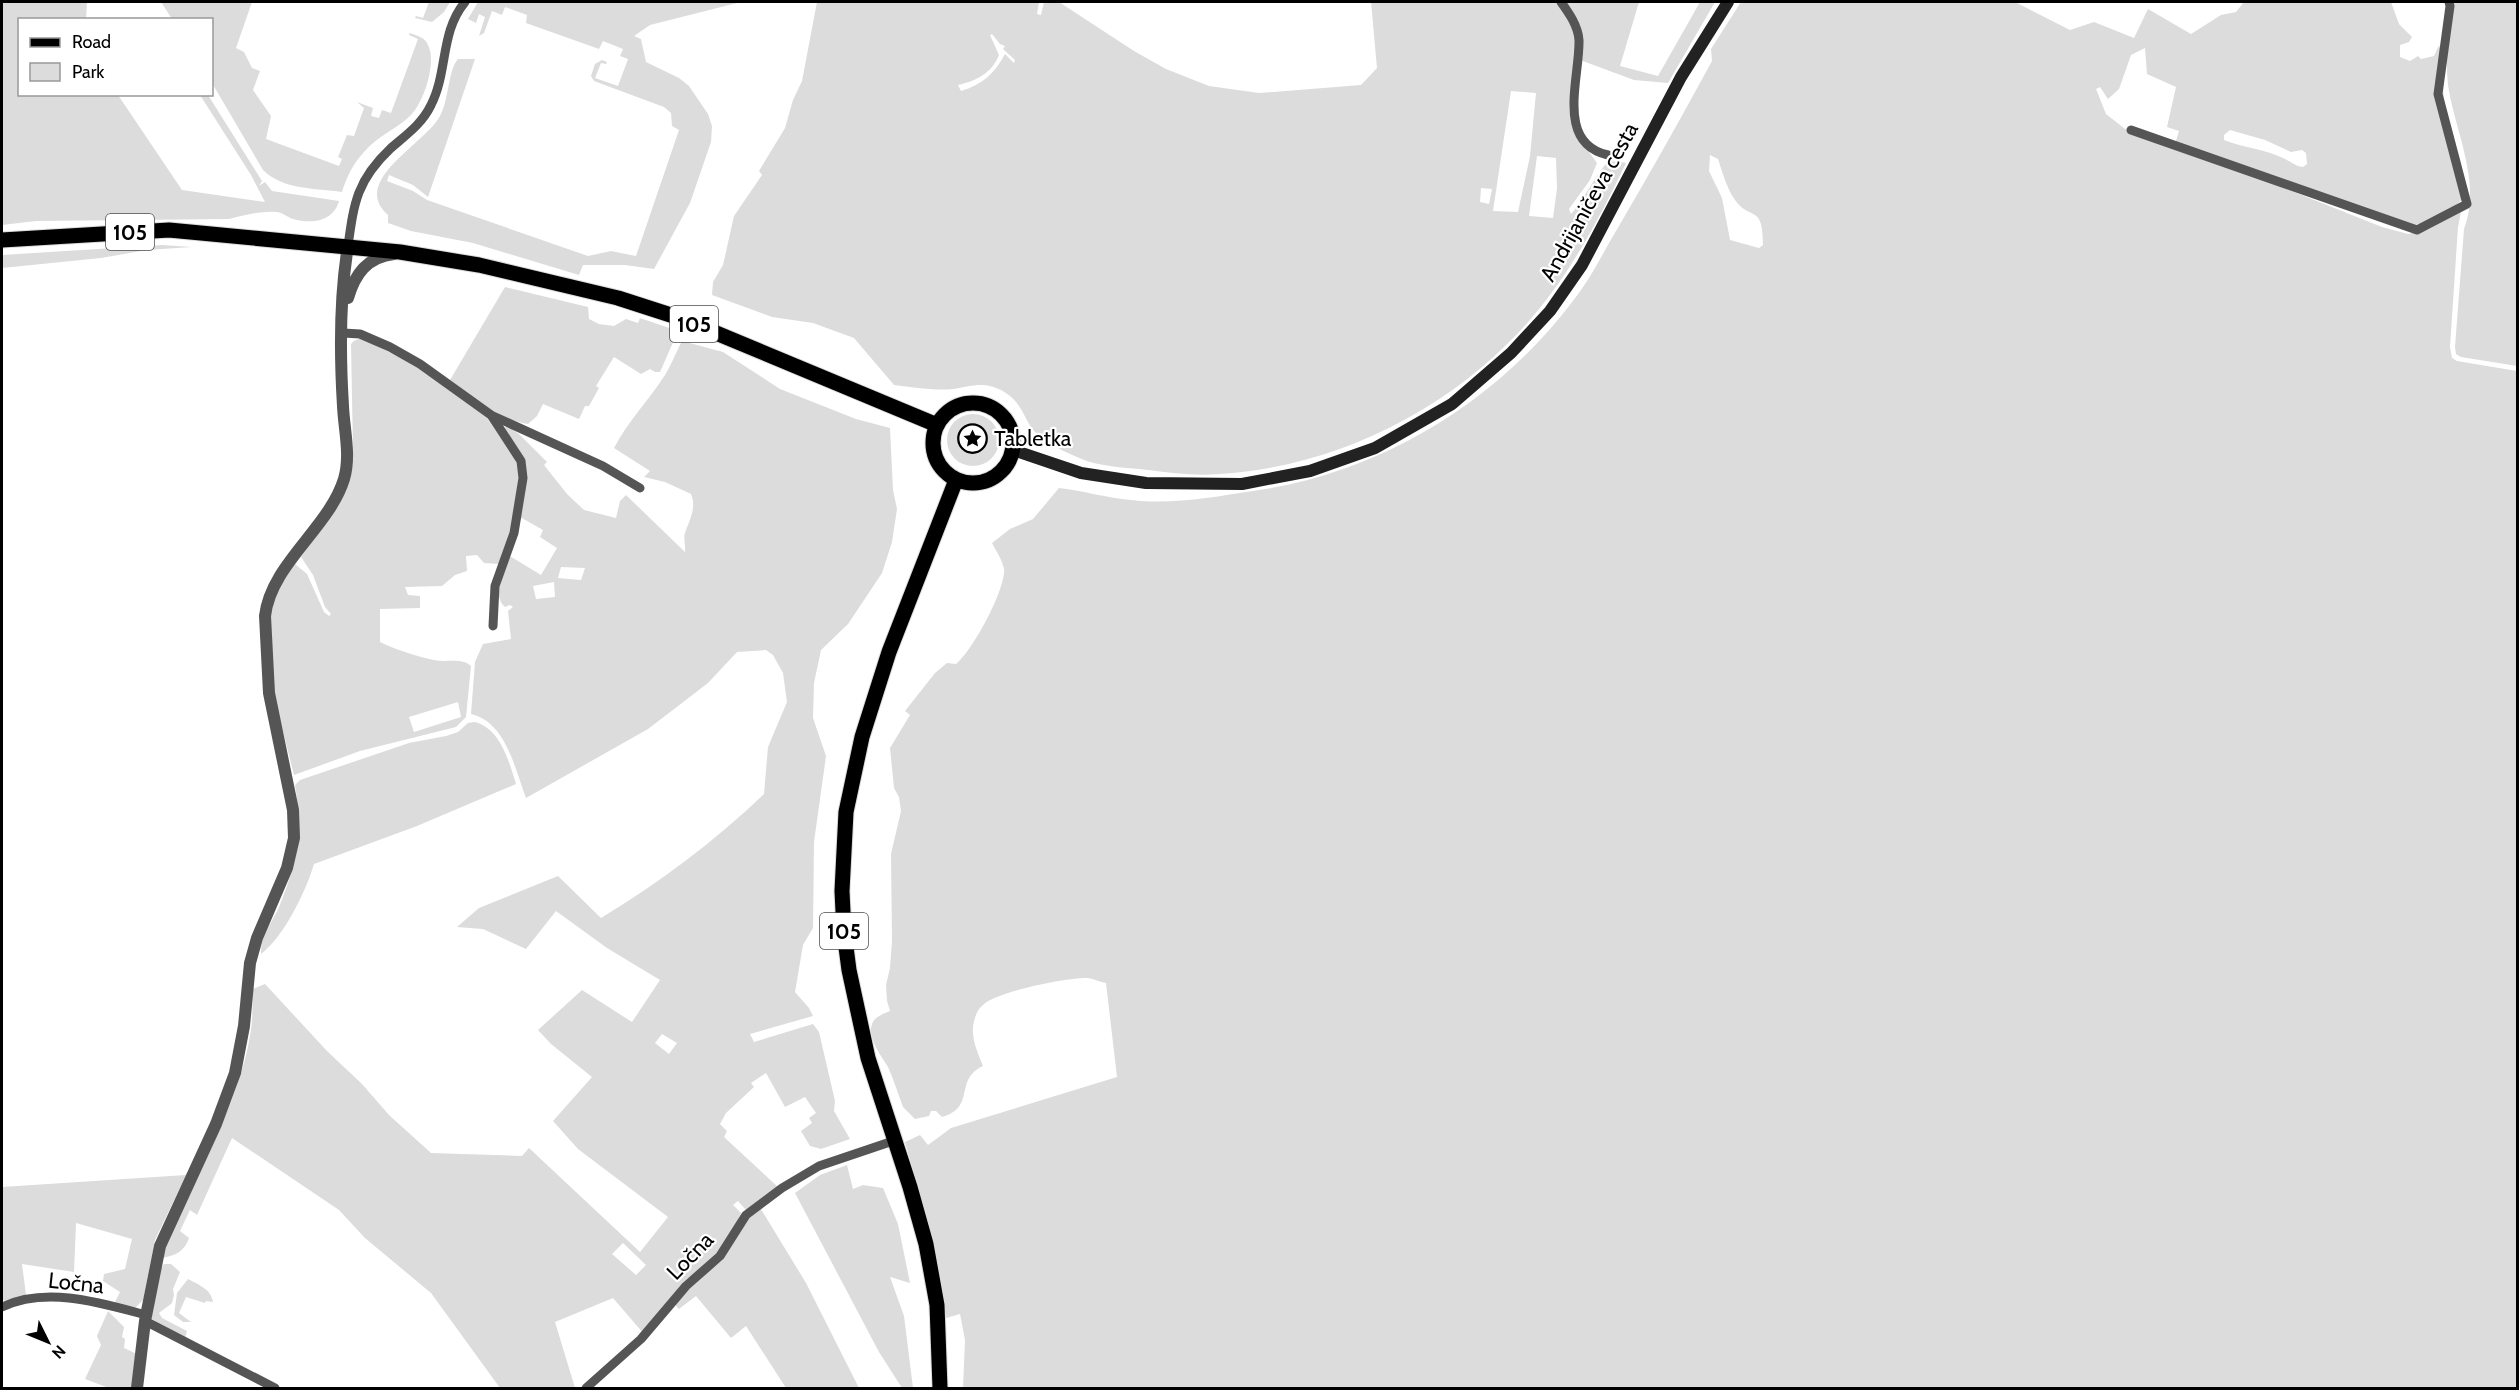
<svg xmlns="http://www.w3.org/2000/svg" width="2519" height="1390" font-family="Cabin,sans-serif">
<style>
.green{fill:#dcdcdc;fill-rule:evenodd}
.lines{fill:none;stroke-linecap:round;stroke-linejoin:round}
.primary-casing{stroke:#dbdbdb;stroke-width:17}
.minor{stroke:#555;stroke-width:9}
.tertiary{stroke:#555;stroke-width:12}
.secondary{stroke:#222;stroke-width:12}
.primary{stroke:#000;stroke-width:15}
.labels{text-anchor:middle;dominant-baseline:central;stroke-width:4.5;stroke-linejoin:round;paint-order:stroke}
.shield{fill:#fff;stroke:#4c4c4c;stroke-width:1.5}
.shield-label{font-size:21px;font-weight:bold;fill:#000}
.street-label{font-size:22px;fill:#000;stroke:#fff}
.poi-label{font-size:22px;fill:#000;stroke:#fff;text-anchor:start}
</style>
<rect width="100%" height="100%" fill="#fff"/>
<g class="green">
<path d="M2,2H87L86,19L20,20V94L118,95L182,190L265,202L251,175L200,95H208L262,181L259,186L265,182L272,191L339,201C333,222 312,224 293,219C287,217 282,212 276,212C260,211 244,215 229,219L36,221L2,225Z"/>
<path d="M161,2H252L236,48L244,52L252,68L260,71L253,90L271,116L266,139L339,166L342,159L338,157L347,135L354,136L364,108L357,102L373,108L371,116L379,118L382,110L391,113L418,39L409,35L410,33C417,36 425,37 428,45C437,62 424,102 411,115C397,129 377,136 364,152C353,164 347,176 342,192C315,188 283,190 263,170L212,83V20L172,19Z"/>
<polygon points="429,2 450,2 444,12 432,22 415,18 416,16 423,18"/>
<path d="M478,2H741L650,25L634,36L641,39L646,62L679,78L689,86L708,114L712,126L711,142L690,203L654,269L625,265H583L579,275L473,243L411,231L388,223V215C349,181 425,144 440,116C449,100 448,70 458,59H475L428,197L413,185L389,175L387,181L413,191L427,200L588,256L611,251L636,256L679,130L672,126L671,113L664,107L594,81L591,76L595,64L602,60L607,62L606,64L601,63L595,78L618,86L628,59L620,56L623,49L603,41L599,49L526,23L527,15L505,7L502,15L492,11L484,33L479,36L485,17L479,14L476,23L468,19Z"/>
<path d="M817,2H1039L1037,14L1041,15L1044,2H1059L1134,51L1166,69L1209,86L1259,93L1361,85L1377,68L1371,2H1558L1575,34L1579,138L1597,163L1590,180L1569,209L1571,214C1580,205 1601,167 1607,163C1613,160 1620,162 1626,163C1598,222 1565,283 1520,331C1443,413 1333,467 1220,474C1196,476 1172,473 1148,470C1130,468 1108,467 1090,462C1077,458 1047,444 1038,435C1022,420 1025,403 1001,390C983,381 971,386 953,389C934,391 913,387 894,385L854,338L813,323L772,317L712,295L713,282L723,265L734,216L762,175L759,171L785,128L793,100L802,81ZM992,34L1000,44L1005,46L1003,49L1015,60L1014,63L1005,54C995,73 982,85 961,91L958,85C976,81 992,73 999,55L990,35ZM1511,91L1536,93L1530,156L1518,212L1493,211ZM1537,156L1556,158L1557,188L1553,218L1529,216ZM1481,188L1492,189L1489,204L1480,202Z"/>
<polygon points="1564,2 1639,2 1620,66 1658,76 1700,2 1715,2 1668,83 1634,80 1580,60 1581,32"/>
<path d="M1741,2H2015L2070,30L2094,22L2134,38L2148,9L2191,34L2221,15L2236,12L2244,2H2391L2399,24L2412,37L2409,42L2400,45V57L2410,61L2418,56L2421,59L2434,56L2439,45C2445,63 2441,86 2445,105C2451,136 2466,165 2464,197C2451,213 2428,222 2409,227L2175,144L2179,131L2167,127L2176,87L2147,74L2145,48L2131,55L2119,89L2108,99L2100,87L2096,89L2106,114L2129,132L2175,150L2226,165L2382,227L2408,234L2427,230L2461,212L2458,227L2450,347L2452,358L2457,361L2517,371V1388H963L965,1340L960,1314L946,1318L935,1248L905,1142L920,1135L928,1145L951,1128L1117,1077L1106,983C1100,982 1094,979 1088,978C1069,977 993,992 982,1006C979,1008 976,1014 975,1018C969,1035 977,1051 983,1066C953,1080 977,1107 942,1117L936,1111H931L929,1116L915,1119L903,1107C898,1094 894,1080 888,1067C882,1057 867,1038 872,1024C874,1017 883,1014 890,1011L887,1001L886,985L890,968L892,941L891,854L901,811L899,797L894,788L890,748L910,715L905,711L935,673L947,663L956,664C972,652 1006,589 1004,569C1002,559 996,551 992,543L1010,529L1033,519L1059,488C1084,491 1107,498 1131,500C1171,505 1214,497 1253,491C1384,473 1505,397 1581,290C1595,270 1604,251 1616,231C1649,175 1681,118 1712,61L1711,49ZM2230,130L2265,140L2291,152L2302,150L2306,153L2307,164L2303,167C2295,166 2292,162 2285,159C2266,149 2244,148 2224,140V135ZM1710,155L1718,159C1722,171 1727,189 1735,200C1751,222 1763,203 1763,245L1759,248L1730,240L1722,198L1709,171Z"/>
<path d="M2451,2H2517V366L2461,357L2456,354L2455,347L2464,229C2482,182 2455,132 2448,85C2445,57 2449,29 2451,2Z"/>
<polygon points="162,245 192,247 147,250 101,258 2,268 2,255"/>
<path d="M505,287L588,307L589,319L599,324L614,326L626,319L638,323L640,318L678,331L660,372H655L650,369L641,374L614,357L596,386L599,388L589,406H585L579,419L543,404L537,416L528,424C498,419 474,398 450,380Z"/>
<path d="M361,338L417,366L482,411L519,464L521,477L511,532L499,564L484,563L477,555L466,556L467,571L455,575L442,586L405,587L408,595L420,596V608L380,609V642C397,650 416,656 434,660C447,663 461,657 471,666L466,717L456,727L360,751L294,775L274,696L270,606L281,582L295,564L307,574L324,612L329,616L331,614L325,607L313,575L301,557L322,524L353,450L351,344L354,341ZM458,702L461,717L414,732L409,717Z"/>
<path d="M682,341L723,352L780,389L856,419L890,428L893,490L897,509L892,542L882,573L848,624L821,650L814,683L813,718L826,756L814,842L813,928L803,945L795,992L809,1008L813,1016L750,1034L754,1042L813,1024L819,1032L835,1101L834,1111L850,1139L821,1149L810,1146L801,1131L812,1123L809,1118L816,1113L805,1097L785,1107L766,1073L751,1083L754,1087L726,1113L720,1124L727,1131L724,1137L778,1187L746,1210L738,1201L733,1205L741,1213L727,1243L644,1334L613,1298L555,1322L575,1388H500L431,1293L365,1238L339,1210L232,1138L197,1215L190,1210L180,1231L189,1238C185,1251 175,1256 162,1258C187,1181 239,1112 251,1030C253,1017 252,1003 253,989L265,984L327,1051L362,1084L389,1115L431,1153L522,1156L529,1148L640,1252L668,1217L578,1149L553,1121L592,1077L551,1044L538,1030L582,990L632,1022L660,980L607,948L556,911L526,949L483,929L457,927L479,908L558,876L601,918C659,883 715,841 764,794L768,747L787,702L783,673L773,655L766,650L737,652L708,683L648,729L526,798C515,769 506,722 471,714L475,662L483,644L511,639L508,611L513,607L510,605L505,607C491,595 504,570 508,555L541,575L557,548L540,537L543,530L520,517L527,477L502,430L507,426L519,434L547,462L544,465L567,494L584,510L616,518L620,501L626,495L685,552C686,546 683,538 685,533C689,521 697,508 691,494L665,482L644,477L650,471L614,448C628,421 649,400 665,375C672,364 676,352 682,341ZM561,567L585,568L581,580L558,578ZM554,582L555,597L536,599L533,586ZM662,1034L677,1043L669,1054L655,1043ZM623,1243L646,1265L636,1275L612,1254Z"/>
<circle cx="973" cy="440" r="26"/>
<path d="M475,722C501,729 509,762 516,784L417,826L314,864C306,891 284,937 261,954C260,936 272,923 279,907C297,864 303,832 295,785L300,780L409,743L446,736L458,732L468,723Z"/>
<polygon points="847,1165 853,1189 863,1185 883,1188 898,1224 910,1283 890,1277 904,1316 913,1388 902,1388 879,1352 795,1193 820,1175"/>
<polygon points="186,1175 155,1240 143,1300 135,1308 114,1304 120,1292 103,1281 104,1274 125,1269 132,1239 76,1223 74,1272 22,1264 26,1295 5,1301 2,1299 2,1187"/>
<polygon points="761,1209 806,1283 859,1388 786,1388 746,1326 731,1338 696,1296 679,1309 675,1305 750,1216"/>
<path d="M164,1264H171L180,1272L173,1289L174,1295L172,1303L159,1313L162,1318L187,1331L185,1338L166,1329L152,1319C149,1302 154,1278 164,1264Z"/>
<path d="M188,1279C199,1285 211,1289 213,1302L206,1301L205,1303L186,1297L179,1313L191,1322H183L174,1315L177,1293Z"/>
<polygon points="108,1311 124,1327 122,1337 125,1339 124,1348 137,1354 132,1388 109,1388 85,1379 101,1345 97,1336"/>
</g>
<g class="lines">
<defs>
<g id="primary">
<polyline points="2,240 169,230 400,252 479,265 618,298 680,318 937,425"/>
<circle cx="973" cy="443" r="40"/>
<polyline points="940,1388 937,1305 926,1244 910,1187 868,1058 849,970 844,932 842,891 846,812 862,737 889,652 956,480"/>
</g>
</defs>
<use href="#primary" class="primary-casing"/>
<g class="minor">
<path d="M1561,2C1569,13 1578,26 1579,40C1580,78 1555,143 1608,155"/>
<polyline points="2131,130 2417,230 2467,204 2438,94 2450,6 2449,2"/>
<path d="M348,246C354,202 357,180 391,148C406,135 422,124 431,105C448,72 440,32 465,2"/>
<polyline points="343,333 360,334 390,347 420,364 491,415 603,466 640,488"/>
<polyline points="491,415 521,461 523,478 514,533 495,586 493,626"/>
<path d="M2,1307C47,1286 101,1303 146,1315"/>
<polyline points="145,1321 275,1388"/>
<polyline points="586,1388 641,1339 686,1286 720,1256 746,1215 782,1188 819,1166 896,1140"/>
</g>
<g class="tertiary">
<path d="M348,298C355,274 367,257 394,254"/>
<path d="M137,1388L145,1321L160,1246L216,1124L235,1073L244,1026L250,963L257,938L287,868L294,838L293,810L269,693L265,616C271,564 329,528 344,479C351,455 344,430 343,406C340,357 340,294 348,246"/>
</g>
<polyline class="secondary" points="1013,450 1081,473 1146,483 1242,484 1310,471 1375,448 1452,404 1511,353 1550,311 1582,265 1681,77 1728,2"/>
<use href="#primary" class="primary"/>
</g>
<defs>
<symbol id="sight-ring" viewBox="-11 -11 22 22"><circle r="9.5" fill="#fff" stroke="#000" stroke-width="1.5"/><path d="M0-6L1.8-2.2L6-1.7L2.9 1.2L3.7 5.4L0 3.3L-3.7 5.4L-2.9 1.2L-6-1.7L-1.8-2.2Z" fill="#000"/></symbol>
</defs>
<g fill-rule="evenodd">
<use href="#sight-ring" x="956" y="422" width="33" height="33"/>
</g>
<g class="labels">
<g class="shield">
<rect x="106" y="214" width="48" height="36" rx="4.5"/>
<rect x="670" y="306" width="48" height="36" rx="4.5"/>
<rect x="820" y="913" width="48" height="36" rx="4.5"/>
</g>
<g class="shield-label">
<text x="130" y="232">105</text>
<text x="694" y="324">105</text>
<text x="844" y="931">105</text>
</g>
<g class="street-label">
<text transform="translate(1589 202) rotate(-61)">Andrijaničeva cesta</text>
<text transform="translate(690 1256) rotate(-46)">Ločna</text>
<text transform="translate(76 1283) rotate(6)">Ločna</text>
</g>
<g class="poi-label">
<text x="994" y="438">Tabletka</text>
</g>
</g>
<rect width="2519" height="1390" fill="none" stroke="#000000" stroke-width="6"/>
<rect x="18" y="18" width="195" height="78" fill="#ffffff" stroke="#999999" stroke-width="1.5"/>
<rect x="30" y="38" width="30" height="9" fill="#000000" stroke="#999999" stroke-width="1.5"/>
<text x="72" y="48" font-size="18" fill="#000000">Road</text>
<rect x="30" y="63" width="30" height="18" fill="#dcdcdc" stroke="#999999" stroke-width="1.5"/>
<text x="72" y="78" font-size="18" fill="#000000">Park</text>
<g transform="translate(48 1342) rotate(133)" stroke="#ffffff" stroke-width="4.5" paint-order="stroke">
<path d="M0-4.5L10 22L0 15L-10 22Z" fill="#000000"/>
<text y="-9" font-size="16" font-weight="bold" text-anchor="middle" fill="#000000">N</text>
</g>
</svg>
